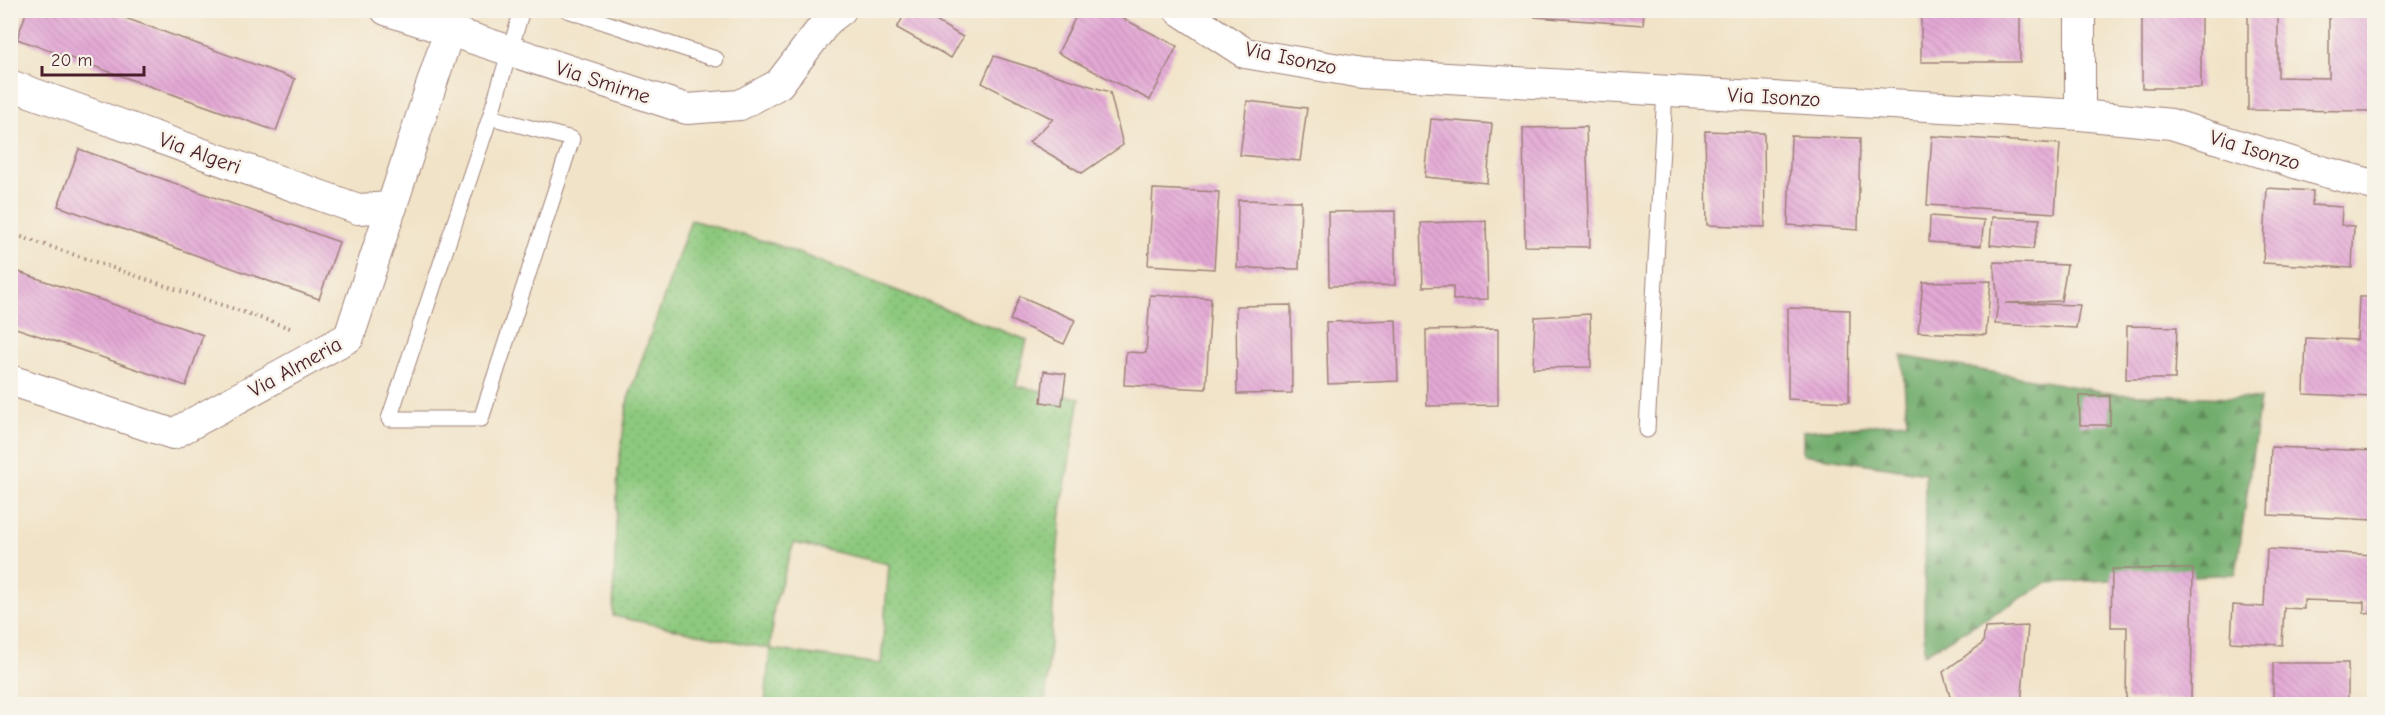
<svg xmlns="http://www.w3.org/2000/svg" width="2385" height="715" font-family="'Comic Neue',sans-serif">
<style>
.grass{fill:url(#grass-dots);stroke:#6c7454;stroke-width:1.5;fill-rule:evenodd}
.forest{fill:url(#forest-firs);stroke:#5e664c;stroke-width:1.5}
.building{fill:url(#building-back-hatch)}
.lines{fill:none;stroke-linecap:round;stroke-linejoin:round}
.service-casing{stroke:#9e8179;stroke-width:17}
.minor-casing{stroke:#9e8179;stroke-width:32}
.path{stroke:#9e8179;stroke-width:4;stroke-dasharray:1.5 4.5;stroke-linecap:butt}
.service{stroke:#fff;stroke-width:15}
.minor{stroke:#fff;stroke-width:30}
.labels{text-anchor:middle;dominant-baseline:central;stroke-width:5;stroke-linejoin:round;paint-order:stroke}
.street-label{font-size:21px;fill:#4a1f2b;stroke:#f7f3e8}
</style>
<defs>
<pattern id="grass-dots" width="8" height="8" patternUnits="userSpaceOnUse" patternTransform="scale(1.5)"><rect width="8" height="8" fill="#8dc97e"/><path d="M2 2h.1M6 6h.1" fill="none" stroke="#7bac6d" stroke-width="1.8" stroke-linecap="round"/></pattern>
<pattern id="forest-firs" width="22" height="20" patternUnits="userSpaceOnUse" patternTransform="scale(1.5)"><rect width="22" height="20" fill="#72ad6d"/><path d="M5 1l3.5 6h-7zM16 11l3.5 6h-7z" fill="#608c5a"/></pattern>
<pattern id="building-back-hatch" width="6" height="6" patternUnits="userSpaceOnUse" patternTransform="scale(1.5)"><rect width="6" height="6" fill="#e3a8d5"/><path d="M-1 5l2 2M0 0l6 6M5-1l2 2" fill="none" stroke="#c490b7"/></pattern>
</defs>
<rect width="100%" height="100%" fill="#f7f3e8"/>
<filter id="ink" filterUnits="userSpaceOnUse"><feTurbulence type="fractalNoise" baseFrequency=".0167" numOctaves="2"/><feDisplacementMap in="SourceGraphic" scale="12" xChannelSelector="R" yChannelSelector="G"/><feConvolveMatrix kernelMatrix="1 2 1 2 8 2 1 2 1" color-interpolation-filters="sRGB"/></filter>
<filter id="wash" filterUnits="userSpaceOnUse"><feTurbulence type="fractalNoise" baseFrequency=".008" numOctaves="4" result="noise"/><feDisplacementMap in="SourceGraphic" scale="24" xChannelSelector="R" yChannelSelector="G"/><feGaussianBlur stdDeviation="1.35" result="paint"/><feColorMatrix in="noise" values="0 0 0 0 0 0 0 0 0 0 0 0 0 0 0 0 0 1.4 0 .05"/><feComposite in="paint" operator="in"/></filter>
<g filter="url(#wash)">
<rect width="100%" height="100%" fill="#f1e3c7"/>
<path class="grass" d="M691,220L774,244L1027,340L1016,386L1080,398L1061,510L1045,704H765L770,649L613,616L618,469L628,399ZM794,543L889,564L881,664L770,649L774,606Z"/>
<polygon class="forest" points="1902,356 2116,394 2260,399 2236,574 2047,583 1924,654 1925,473 1803,454 1803,431 1907,422"/>
<g id="blocks">
<g class="building">
<polygon points="27,10 103,10 295,79 276,131 17,39"/>
<polygon points="907,10 917,10 963,37 951,58 897,28"/>
<polygon points="1079,10 1106,10 1177,46 1150,100 1058,53"/>
<polygon points="1536,10 1644,10 1643,25 1535,17"/>
<rect x="1921" y="10" width="99" height="52"/>
<rect x="2142" y="10" width="59" height="78"/>
<polygon points="2248,10 2278,10 2278,77 2329,78 2329,10 2374,10 2374,111 2248,110"/>
<polygon points="994,56 1110,92 1123,145 1082,173 1029,142 1053,119 982,83"/>
<polygon points="1247,101 1307,108 1300,161 1240,155"/>
<polygon points="1431,119 1492,124 1487,183 1425,177"/>
<polygon points="1586,127 1590,247 1525,246 1523,128"/>
<polygon points="1705,131 1764,133 1765,227 1707,225"/>
<polygon points="1791,136 1860,138 1858,230 1788,225"/>
<polygon points="1932,136 2060,144 2055,213 1927,205"/>
<polygon points="79,149 339,242 319,299 58,206"/>
<polygon points="2267,188 2313,191 2312,205 2342,207 2341,225 2354,226 2352,268 2263,263"/>
<polygon points="1153,189 1219,192 1214,269 1148,265"/>
<polygon points="1238,200 1301,201 1299,269 1237,268"/>
<polygon points="1395,211 1395,285 1329,286 1328,212"/>
<polygon points="1930,216 1984,220 1981,246 1929,242"/>
<polygon points="1992,217 2040,219 2033,249 1990,245"/>
<polygon points="1486,221 1488,299 1453,300 1453,286 1423,287 1421,223"/>
<polygon points="1994,262 2067,265 2061,301 2005,303 2080,305 2076,328 1995,324 1998,303"/>
<polygon points="10,269 203,335 186,386 10,326"/>
<polygon points="1991,281 1986,335 1918,332 1923,282"/>
<polygon points="1150,295 1211,298 1206,389 1124,385 1126,352 1146,353"/>
<polygon points="1020,296 1075,320 1064,344 1010,320"/>
<polygon points="2359,297 2374,297 2374,397 2304,394 2306,338 2357,340"/>
<polygon points="1291,305 1292,393 1237,394 1236,306"/>
<polygon points="1788,308 1850,310 1849,402 1788,399"/>
<polygon points="1590,314 1591,367 1533,368 1535,317"/>
<polygon points="1396,320 1398,381 1328,384 1326,322"/>
<polygon points="2127,326 2177,327 2175,379 2126,379"/>
<polygon points="1498,329 1498,405 1427,406 1426,330"/>
<polygon points="1044,371 1066,374 1062,405 1041,402"/>
<polygon points="2079,396 2110,396 2110,425 2080,425"/>
<polygon points="2271,447 2374,451 2374,520 2268,515"/>
<polygon points="2267,549 2374,555 2374,614 2364,613 2364,602 2304,600 2304,609 2284,608 2282,645 2231,642 2233,605 2264,607"/>
<polygon points="2112,569 2193,569 2191,700 2126,700 2127,627 2111,627"/>
<polygon points="2028,626 2021,704 1952,704 1943,672 1983,643 1985,628"/>
<rect x="2273" y="663" width="75" height="41"/>
</g>
</g>
</g>
<g filter="url(#ink)">
<use href="#blocks" fill-opacity="0" stroke="#9e8179" stroke-width="1.5"/>
<g class="lines">
<defs>
<g id="service">
<polyline points="567,10 716,59"/>
<polyline points="490,117 572,139 481,419 389,419 490,117 522,10"/>
<polyline points="1647,430 1665,90"/>
</g>
<g id="minor">
<polyline points="386,10 687,109 740,105 779,84 828,20 841,10"/>
<polyline points="1179,10 1245,53 1362,73 2080,115 2171,124 2314,169 2374,185"/>
<polyline points="10,85 358,209 392,207"/>
<polyline points="2080,115 2080,10"/>
<polyline points="10,380 173,434 349,337 449,31"/>
</g>
</defs>
<use href="#service" class="service-casing"/>
<use href="#minor" class="minor-casing"/>
<polyline class="path" points="10,233 293,329"/>
<use href="#service" class="service"/>
<use href="#minor" class="minor"/>
</g>
</g>
<g class="labels">
<g class="street-label">
<text transform="translate(1291 58) rotate(12)">Via Isonzo</text>
<text transform="translate(603 82) rotate(18)">Via Smirne</text>
<text transform="translate(1774 97) rotate(3)">Via Isonzo</text>
<text transform="translate(2255 150) rotate(17)">Via Isonzo</text>
<text transform="translate(200 153) rotate(20)">Via Algeri</text>
<text transform="translate(295 367) rotate(-29)">Via Almeria</text>
</g>
</g>
<rect width="2385" height="715" fill="none" stroke="#f7f3e8" stroke-width="36"/>
<path d="M42 66v9h102v-9" fill="none" stroke="#4a1f2b" stroke-width="3"/>
<text x="51" y="66" font-size="18" fill="#4a1f2b" stroke="#f7f3e8" stroke-width="4.5" paint-order="stroke">20 m</text>
</svg>
